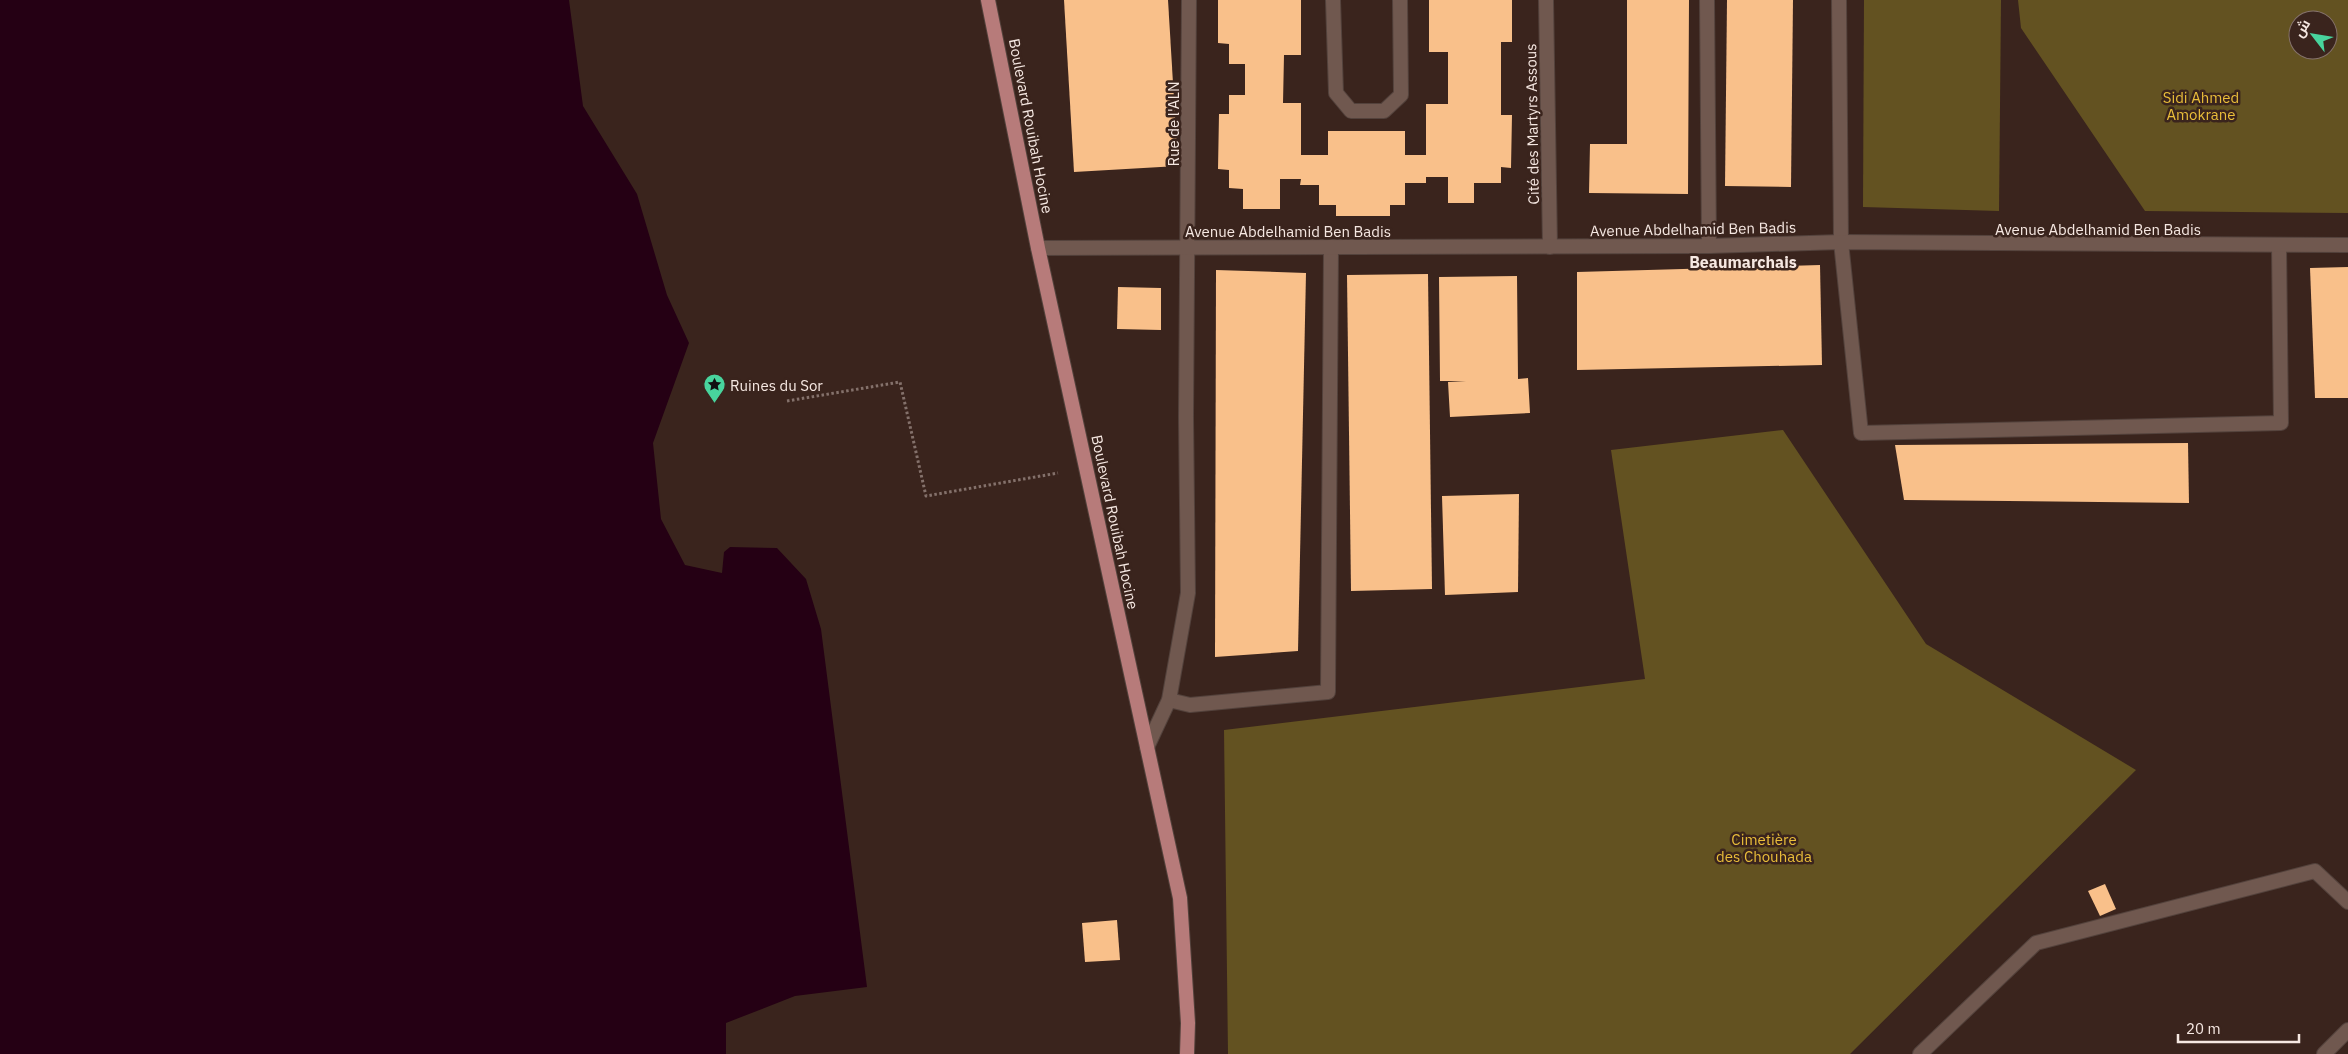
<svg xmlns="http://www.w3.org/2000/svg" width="2348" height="1054" font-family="'IBM Plex Sans',Cairo,sans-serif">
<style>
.green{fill:#635221;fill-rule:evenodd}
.water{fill:#250014}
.building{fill:#f9c08a}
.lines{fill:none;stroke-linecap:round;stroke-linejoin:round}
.service-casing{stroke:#53423c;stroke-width:16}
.minor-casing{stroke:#53423c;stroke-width:16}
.secondary-casing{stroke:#53423c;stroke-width:16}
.primary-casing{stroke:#53423c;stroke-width:16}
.path{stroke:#84716b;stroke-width:3;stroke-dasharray:2.5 2.5;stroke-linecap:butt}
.service{stroke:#70584f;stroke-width:14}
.minor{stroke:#70584f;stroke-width:14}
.secondary{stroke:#70584f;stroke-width:14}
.primary{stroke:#b77b7a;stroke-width:14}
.labels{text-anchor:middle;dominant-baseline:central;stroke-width:5;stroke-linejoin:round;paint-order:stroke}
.park-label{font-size:15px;fill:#eabe3a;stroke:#3a241d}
.street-label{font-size:15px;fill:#f6e8e2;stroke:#3a241d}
.poi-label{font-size:15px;fill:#f6e8e2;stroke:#3a241d;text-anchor:start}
.neighbourhood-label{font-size:16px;font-weight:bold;fill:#f6e8e2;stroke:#3a241d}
</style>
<rect width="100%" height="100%" fill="#3a241d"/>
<g class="green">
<polygon points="1864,0 2001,0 1999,211 1863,207"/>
<path d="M2018,0H2348V213L2145,211L2021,28ZM2298,20H2328V50H2298Z"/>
<polygon points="1783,430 1926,644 2136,770 1850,1054 1228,1054 1224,730 1645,679 1611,450"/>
</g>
<polygon class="water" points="0,0 569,0 583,106 637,194 667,295 689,343 653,443 661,519 685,565 722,573 724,552 730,547 777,548 806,579 821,629 867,987 795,996 726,1023 726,1054 0,1054"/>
<g class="building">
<polygon points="1064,0 1168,0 1178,166 1074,172"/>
<polygon points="1218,0 1301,0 1301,55 1284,55 1283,103 1301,103 1301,155 1328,155 1328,131 1405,131 1405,155 1426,155 1426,104 1448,104 1448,52 1429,52 1429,0 1512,0 1512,42 1501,42 1501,115 1512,115 1511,168 1501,167 1501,183 1474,183 1474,203 1448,203 1448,177 1426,177 1426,183 1405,183 1405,205 1390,205 1390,216 1336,216 1336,205 1319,205 1319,185 1300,185 1301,179 1280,179 1280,209 1243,209 1243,189 1229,188 1229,170 1218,169 1219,114 1229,114 1229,95 1245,95 1245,64 1229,64 1229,44 1218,43"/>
<polygon points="1627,0 1689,0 1688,194 1589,193 1590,144 1627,144"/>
<polygon points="1727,0 1793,0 1791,187 1725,186"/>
<polygon points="1820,265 1822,365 1577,370 1577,272"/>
<polygon points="2348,267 2348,398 2315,398 2310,268"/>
<polygon points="1216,270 1306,273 1298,651 1215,657"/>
<polygon points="1428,274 1432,589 1351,591 1347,275"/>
<polygon points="1517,276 1518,379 1528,378 1530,413 1450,417 1448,382 1466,381 1440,381 1439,277"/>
<polygon points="1118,287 1161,288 1161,330 1117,329"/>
<polygon points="2188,443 2189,503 1904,500 1895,445"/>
<polygon points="1519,494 1518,592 1445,595 1442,496"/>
<polygon points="2105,884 2116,909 2100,916 2088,891"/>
<polygon points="1117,920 1120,960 1085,962 1082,923"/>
</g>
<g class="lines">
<defs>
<polyline id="service" points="1333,0 1336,93 1351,111 1384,111 1401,95 1400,0"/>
<g id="minor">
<polyline points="1546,0 1550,247"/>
<polyline points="1707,0 1709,246"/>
<polyline points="1839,0 1841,242 1861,433 2281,423 2279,245"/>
<polyline points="1169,700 1190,705 1328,692 1331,247"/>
<polyline points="1147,747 1169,700 1188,593 1186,417 1189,0"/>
<polyline points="1920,1054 2036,943 2315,871 2348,902"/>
<polyline points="2324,1054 2348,1030"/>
</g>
<polyline id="secondary" points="1038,248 1709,246 1841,242 2348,245"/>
<polyline id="primary" points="988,0 1038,248 1180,898 1188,1023 1187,1054"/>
</defs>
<use href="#service" class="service-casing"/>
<use href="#minor" class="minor-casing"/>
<use href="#secondary" class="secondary-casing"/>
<use href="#primary" class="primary-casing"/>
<polyline class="path" points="787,401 900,382 926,496 1058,473"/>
<use href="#service" class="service"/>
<use href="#minor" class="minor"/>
<use href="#secondary" class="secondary"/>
<use href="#primary" class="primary"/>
</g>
<defs>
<symbol id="sight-pin" viewBox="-11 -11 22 30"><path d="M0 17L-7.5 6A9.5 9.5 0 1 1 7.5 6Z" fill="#48d49d" stroke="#3a241d"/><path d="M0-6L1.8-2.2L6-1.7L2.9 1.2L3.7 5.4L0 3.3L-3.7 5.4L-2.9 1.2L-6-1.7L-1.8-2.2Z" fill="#111"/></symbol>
</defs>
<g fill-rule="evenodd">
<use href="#sight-pin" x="702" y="372" width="25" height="34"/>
</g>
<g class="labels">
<g class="park-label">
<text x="2201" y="97">Sidi Ahmed<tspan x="2201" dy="17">Amokrane</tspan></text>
<text x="1764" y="839">Cimetière<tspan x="1764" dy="17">des Chouhada</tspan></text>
</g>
<g class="street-label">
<text transform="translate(1173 124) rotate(-90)">Rue de l'ALN</text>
<text transform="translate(1532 124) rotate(-91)">Cité des Martyrs Assous</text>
<text transform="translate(1031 126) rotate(79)">Boulevard Rouibah Hocine</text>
<text transform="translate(1693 229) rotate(-1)">Avenue Abdelhamid Ben Badis</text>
<text x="2098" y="229">Avenue Abdelhamid Ben Badis</text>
<text x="1288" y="231">Avenue Abdelhamid Ben Badis</text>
<text transform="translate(1115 522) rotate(78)">Boulevard Rouibah Hocine</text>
</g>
<g class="poi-label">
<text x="730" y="385">Ruines du Sor</text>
</g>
<g class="neighbourhood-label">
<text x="1743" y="262">Beaumarchais</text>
</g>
</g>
<g transform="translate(2313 35) rotate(301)"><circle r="24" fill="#3a241d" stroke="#85726c"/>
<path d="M0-4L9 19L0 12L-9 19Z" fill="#48d49d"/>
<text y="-8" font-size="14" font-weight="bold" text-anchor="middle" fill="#f6e8e2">ش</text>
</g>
<path d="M2178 1034v8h121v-8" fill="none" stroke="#f6e8e2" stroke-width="2.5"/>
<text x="2186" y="1034" font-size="15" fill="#f6e8e2" stroke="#3a241d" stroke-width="4" paint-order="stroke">20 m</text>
</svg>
